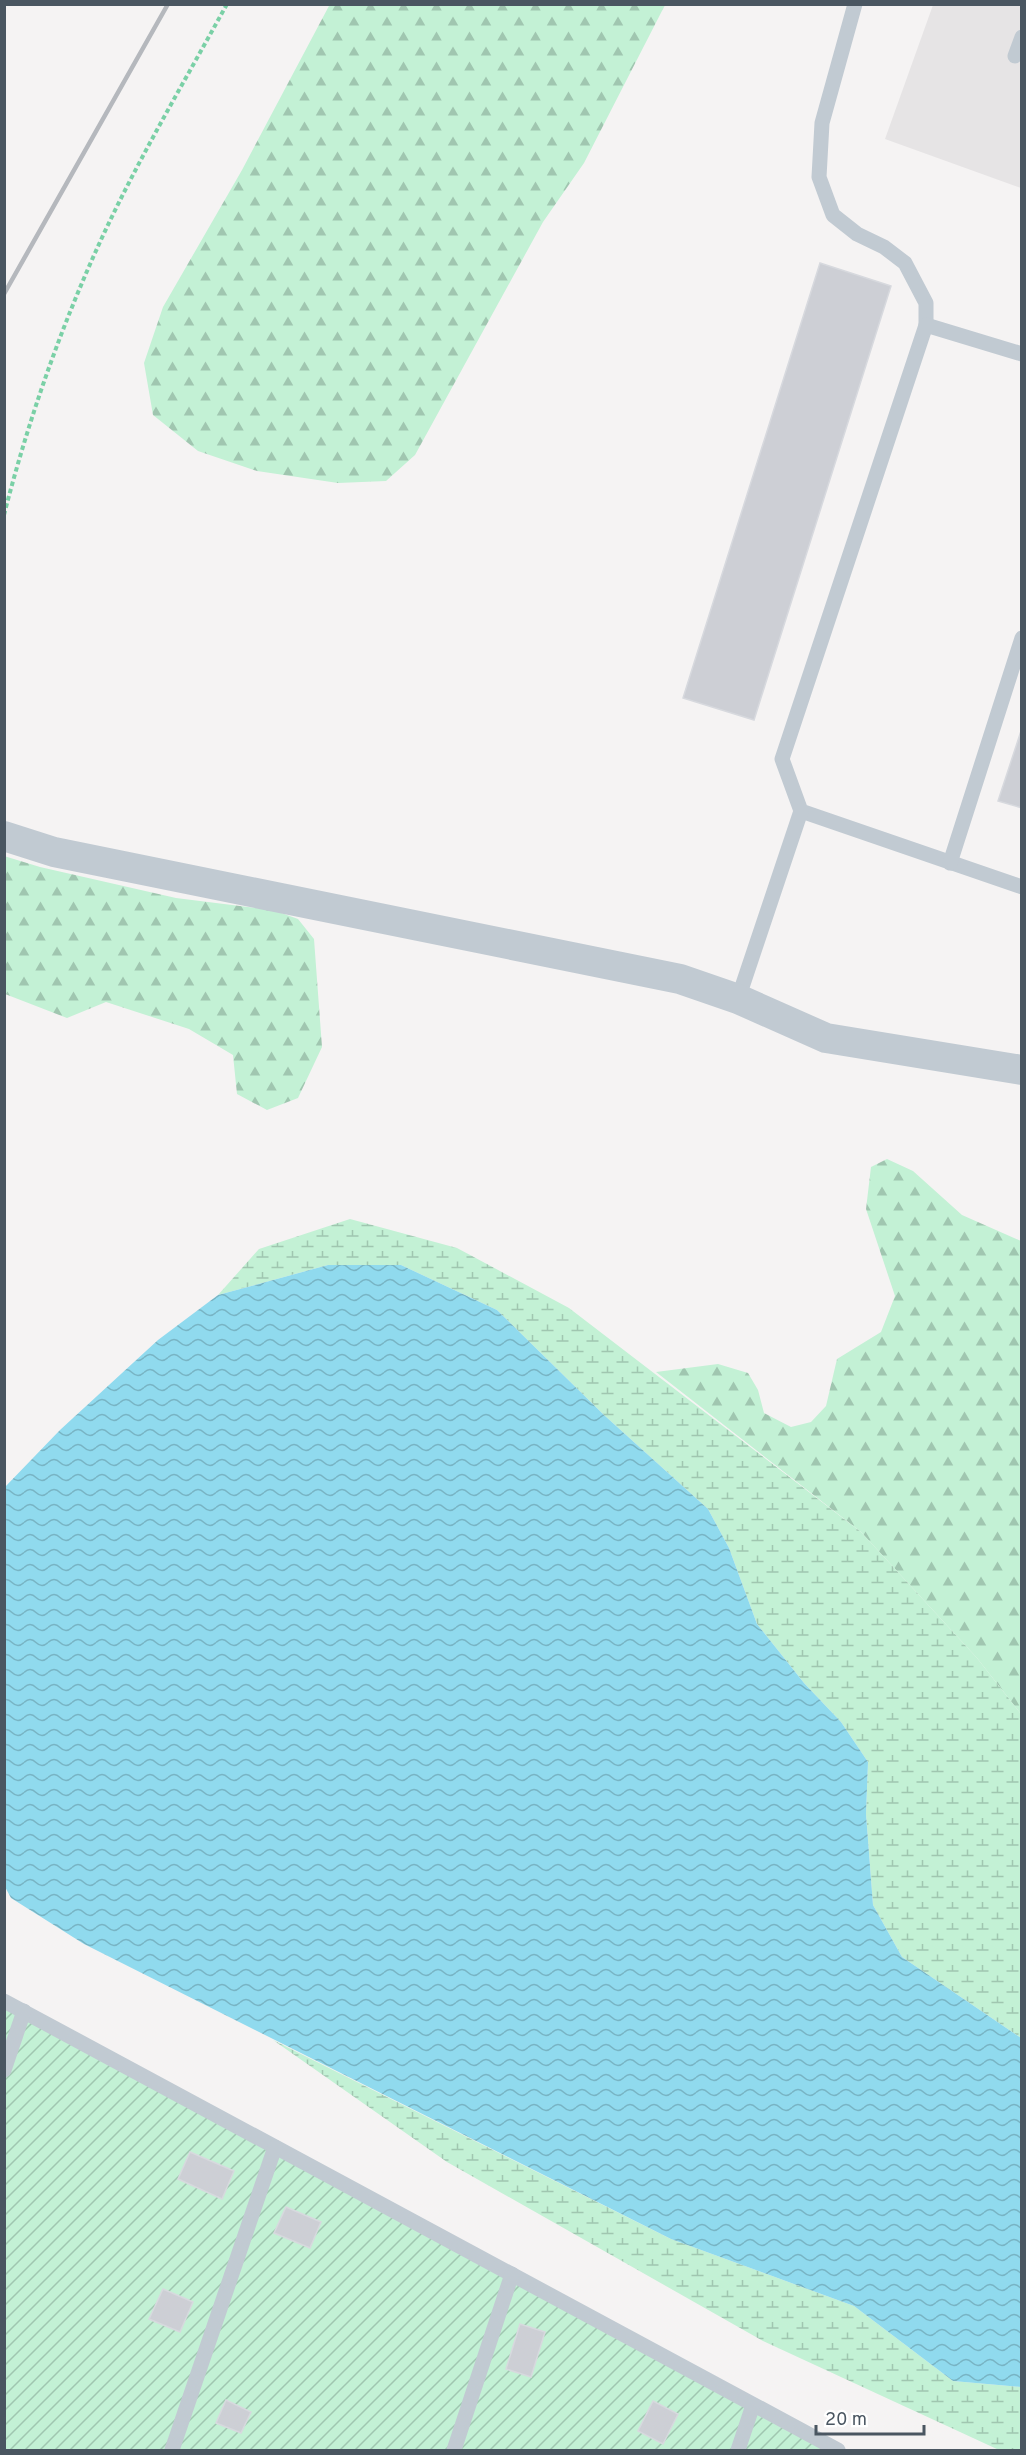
<svg xmlns="http://www.w3.org/2000/svg" width="1026" height="2455" font-family="Overpass,sans-serif">
<style>
.education{fill:#e6e4e5}
.forest{fill:url(#forest-firs)}
.wetland{fill:url(#wetland-marsh)}
.garden{fill:url(#garden-furrows)}
.water{fill:url(#water-waves)}
.building{fill:#cdcfd5;stroke:#d7d9de;stroke-width:1.5}
.lines{fill:none;stroke-linecap:round;stroke-linejoin:round}
.path{stroke:#7ad0a6;stroke-width:4;stroke-dasharray:4.5 3;stroke-linecap:butt}
.service{stroke:#c1cad2;stroke-width:15}
.minor{stroke:#c1cad2;stroke-width:30}
.rail{stroke:#b5b8bd;stroke-width:4.5}
</style>
<defs>
<pattern id="forest-firs" width="22" height="20" patternUnits="userSpaceOnUse" patternTransform="scale(1.5)"><rect width="22" height="20" fill="#c3f1d5"/><path d="M5 1l3.5 6h-7zM16 11l3.5 6h-7z" fill="#a0c6b0"/></pattern>
<pattern id="wetland-marsh" width="20" height="14" patternUnits="userSpaceOnUse" patternTransform="scale(1.5)"><rect width="20" height="14" fill="#c3f1d5"/><path d="M1 5h8M5 5V1M11 12h8M15 12V8" fill="none" stroke="#a0c6b0"/></pattern>
<pattern id="garden-furrows" width="10" height="10" patternUnits="userSpaceOnUse" patternTransform="scale(1.5)"><rect width="10" height="10" fill="#c3f1d5"/><path d="M-1 1l2-2M0 10L10 0M9 11l2-2" fill="none" stroke="#a0c6b0"/></pattern>
<pattern id="water-waves" width="16" height="10" patternUnits="userSpaceOnUse" patternTransform="scale(1.5)"><rect width="16" height="10" fill="#90daee"/><path d="M0 5q4-4 8 0t8 0" fill="none" stroke="#78b4c4"/></pattern>
</defs>
<rect width="100%" height="100%" fill="#f5f3f3"/>
<polygon class="education" points="933,5 1021,5 1021,188 885,139"/>
<g class="forest">
<polygon points="330,4 665,5 584,163 543,222 415,455 386,481 338,483 257,471 198,451 153,415 144,363 163,307 242,170"/>
<polygon points="4,856 40,867 176,898 273,910 298,919 314,939 322,1047 298,1098 267,1110 237,1094 233,1055 189,1029 106,1002 67,1018 5,994"/>
<polygon points="887,1159 913,1171 962,1215 1021,1241 1021,1714 977,1658 861,1532 656,1372 718,1364 748,1373 758,1390 764,1413 791,1427 811,1422 826,1406 837,1359 881,1332 895,1296 866,1209 871,1167"/>
</g>
<g class="wetland">
<polygon points="350,1219 457,1248 569,1308 861,1532 977,1658 1021,1714 1021,2038 902,1957 873,1905 866,1814 868,1762 841,1722 804,1683 757,1624 729,1548 708,1509 604,1415 497,1310 401,1265 328,1265 218,1295 259,1249"/>
<polygon points="273,2040 671,2239 854,2306 953,2381 1021,2387 1021,2450 999,2450 763,2341 447,2162"/>
</g>
<polygon class="garden" points="4,2001 838,2450 5,2450"/>
<polygon class="water" points="328,1265 401,1265 497,1310 604,1415 708,1509 729,1548 757,1624 804,1683 841,1722 868,1762 866,1814 873,1905 902,1957 1021,2038 1021,2387 953,2381 854,2306 671,2239 84,1944 11,1898 4,1885 5,1487 60,1430 158,1340 218,1295"/>
<g class="building">
<polygon points="820,263 891,286 754,720 683,698"/>
<polygon points="1022,728 1022,808 998,801"/>
<polygon points="190,2152 234,2171 222,2199 178,2179"/>
<polygon points="286,2207 321,2222 310,2248 274,2233"/>
<polygon points="163,2289 193,2302 180,2332 149,2319"/>
<polygon points="520,2324 545,2332 531,2377 506,2369"/>
<polygon points="226,2400 251,2412 241,2433 216,2423"/>
<polygon points="653,2401 678,2414 663,2444 638,2431"/>
</g>
<g class="lines">
<path class="path" d="M4,515C27,425 57,338 95,253C133,168 182,86 227,4"/>
<g class="service">
<polyline points="855,4 822,123 819,177 833,215 857,234 884,247 905,263 926,303 926,325"/>
<polyline points="1015,56 1022,37"/>
<polyline points="1022,354 926,325 782,759 801,811 1022,887"/>
<polyline points="950,863 1022,638"/>
<polyline points="738,999 801,811"/>
<polyline points="4,2001 838,2450"/>
<polyline points="4,2070 24,2011"/>
<polyline points="172,2450 275,2147"/>
<polyline points="454,2450 512,2274"/>
<polyline points="738,2450 753,2405"/>
</g>
<polyline class="minor" points="4,836 54,852 680,979 738,999 826,1038 1022,1070"/>
<polyline class="rail" points="4,294 168,4"/>
</g>
<rect width="1026" height="2455" fill="none" stroke="#4a5661" stroke-width="12"/>
<path d="M816 2425v9h108v-9" fill="none" stroke="#4a5661" stroke-width="3"/>
<text x="825" y="2425" font-size="18" fill="#4a5661" stroke="#ffffff" stroke-width="4.5" paint-order="stroke">20 m</text>
</svg>
